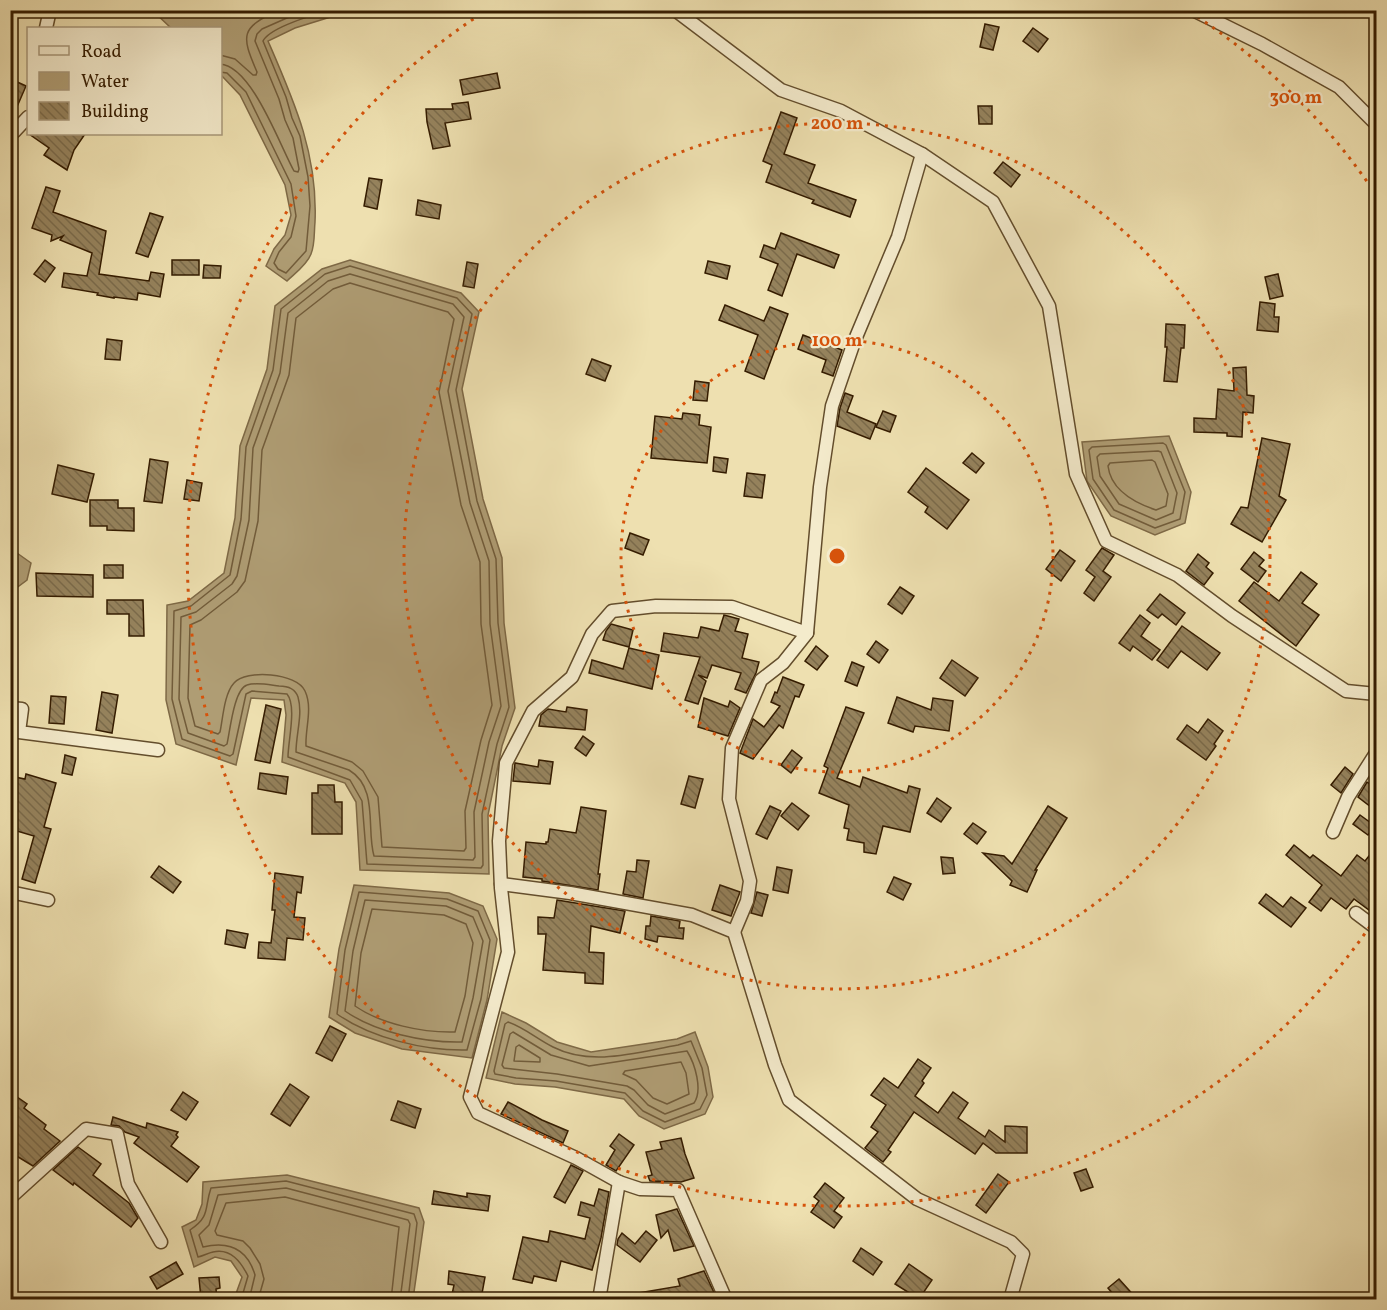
<svg xmlns="http://www.w3.org/2000/svg" width="1387" height="1310" font-family="Vollkorn,serif">
<style>
.water{fill:#af9d74;stroke:#7e6946;stroke-width:1.5}
.lines{fill:none;stroke-linecap:round;stroke-linejoin:round}
.shore{stroke:#725c3a;stroke-width:1.5}
.building{fill:url(#building-back-hatch);stroke:#351c00;stroke-width:1.5}
.street-casing{stroke:#634d2c;stroke-width:15}
.street{stroke:#f4ebcc;stroke-width:12}
.ring{fill:none;stroke:#d6530b;stroke-width:3;stroke-dasharray:3 6}
.centre{fill:#d6530b;stroke:#f4ebcc;stroke-width:3}
.ring-label{font-size:18px;text-anchor:middle;font-weight:bold;fill:#d6530b;stroke:#f4ebcc;stroke-width:4.5;stroke-linejoin:round;paint-order:stroke}
</style>
<defs>
<pattern id="building-back-hatch" width="6" height="6" patternUnits="userSpaceOnUse" patternTransform="scale(1.5)"><rect width="6" height="6" fill="#95825c"/><path d="M-1 5l2 2M0 0l6 6M5-1l2 2" fill="none" stroke="#7a6a4a"/></pattern>
</defs>
<rect width="100%" height="100%" fill="#eee0b0"/>
<filter id="stains"><feTurbulence type="fractalNoise" baseFrequency=".00333" numOctaves="4"/><feColorMatrix values="0 0 0 0 .2 0 0 0 0 .09 0 0 0 0 .02 0 0 0 .5 -.17"/></filter>
<radialGradient id="worn" r=".72"><stop offset=".6" stop-color="#630" stop-opacity="0"/><stop offset="1" stop-color="#630" stop-opacity=".3"/></radialGradient>
<g class="water">
<path d="M153,11H350L295,28L268,41C294,101 318,154 315,222C314,232 315,245 311,254C307,265 294,274 287,281L266,266L274,249L285,235L291,215L285,185L240,95L221,75L220,28H171Z"/>
<polygon points="350,260 461,293 479,312 462,389 483,499 502,558 504,623 515,708 502,746 488,815 489,874 360,870 356,802 345,783 282,762 286,715 284,700 251,698 236,765 176,744 166,700 167,605 188,601 224,573 235,518 240,446 267,369 275,306 322,269"/>
<polygon points="1169,436 1191,492 1185,523 1155,535 1111,516 1087,481 1082,442"/>
<polygon points="10,548 31,563 27,580 15,589 11,588"/>
<polygon points="354,885 449,893 483,906 497,939 487,1000 472,1058 402,1049 355,1033 329,1017 339,949"/>
<polygon points="502,1012 526,1023 557,1042 591,1052 677,1039 695,1032 708,1067 713,1097 705,1114 664,1129 639,1116 624,1099 555,1087 515,1084 486,1078"/>
<polygon points="287,1175 419,1208 424,1222 413,1299 234,1299 242,1277 231,1261 215,1257 194,1267 182,1227 196,1220 202,1204 203,1182"/>
</g>
<g class="lines">
<g class="shore">
<path d="M220,55L235,59L253,75H256L257,72C241,35 240,28 279,10"/>
<path d="M220,64C252,66 280,146 294,171L298,172L299,169L293,138L285,120L279,99L255,41L257,34L262,29L305,10"/>
<path d="M220,72L227,73L246,92L291,184L296,216L291,237L279,252L274,263L278,269L286,273L306,251L310,206L308,177L300,136L292,118L286,97L263,41C270,27 314,15 329,10"/>
<path d="M350,266L457,298L472,314L456,390L477,501L496,559L498,623L509,707L497,744L482,814L483,865L481,868L367,864L362,801L350,780L288,757C288,741 297,706 287,694L252,691L246,694L233,754L230,756L182,739L172,699L174,611L191,606L230,575L241,519L246,447L273,370L281,309L325,274Z"/>
<path d="M350,274L453,304L464,317L448,391L470,503L489,561L490,624L501,706L489,742L474,812L475,857L473,860L374,856C366,829 379,788 349,770L296,752C296,734 303,714 298,697C295,688 287,686 279,686C270,685 256,682 247,685C234,689 230,731 227,744L224,746L188,733L179,699L181,617L196,612L232,584L237,576L249,520L253,448L280,373L288,313L328,281Z"/>
<path d="M350,283L448,312L454,319L439,392L461,505L480,562L481,624L492,705L481,740L465,811L466,848L464,851L382,847L378,797L363,771L352,762L306,746C305,729 313,708 305,691C297,673 246,669 234,683C224,694 223,718 220,732L218,734L195,726L188,698L190,625L201,620L237,592L245,581L258,521L262,450L289,375L296,318L333,289Z"/>
<polygon points="1163,443 1166,445 1185,492 1180,519 1155,528 1114,510 1093,479 1089,450 1092,447"/>
<polygon points="1158,451 1161,452 1177,493 1173,513 1156,520 1119,504 1100,476 1097,457 1100,454"/>
<path d="M1152,460L1155,462L1168,494L1166,506L1156,510C1135,503 1111,491 1108,466L1110,463Z"/>
<path d="M359,892L447,899L478,911L490,940L481,999L467,1050C425,1051 371,1038 337,1014L345,950Z"/>
<path d="M365,900L446,906L473,917L483,941L473,998L462,1042C424,1043 375,1032 345,1011L353,951Z"/>
<path d="M372,909L444,915L466,924L473,943L465,996L455,1032C423,1033 381,1024 355,1006L361,953Z"/>
<path d="M508,1022C525,1028 537,1039 553,1047C592,1067 638,1052 678,1045L691,1041L702,1068L707,1095L700,1109L665,1122L643,1111L625,1093L556,1081L516,1078L495,1074L494,1071L505,1024Z"/>
<path d="M513,1032L551,1055L589,1066L687,1051C695,1064 703,1090 694,1103L665,1114L648,1105L634,1090L627,1086L557,1074L504,1068L502,1065L510,1034Z"/>
<polygon points="519,1045 540,1058 540,1062 514,1061 516,1047"/>
<polygon points="681,1062 686,1073 689,1094 667,1104 653,1098 636,1080 623,1074 625,1071"/>
<path d="M241,1300L248,1276C241,1262 231,1248 213,1252C208,1253 203,1256 198,1257L190,1230C211,1216 204,1208 211,1188L286,1181L414,1214L417,1223L408,1300"/>
<path d="M249,1300L255,1275C247,1248 228,1241 203,1247L199,1235L209,1225L218,1195L286,1188L408,1220L410,1224L400,1300"/>
<polyline points="258,1300 264,1279 260,1264 250,1248 243,1241 217,1235 215,1231 226,1203 285,1197 399,1227 391,1300"/>
</g>
</g>
<g class="building">
<polygon points="985,24 999,27 993,50 980,47"/>
<polygon points="1033,28 1048,39 1038,52 1023,41"/>
<polygon points="497,73 500,88 463,95 460,80"/>
<polygon points="15,81 26,86 10,123 10,93"/>
<polygon points="468,102 471,119 445,123 450,146 433,149 427,122 426,109 453,109 452,104"/>
<polygon points="978,106 992,106 992,124 979,124"/>
<polygon points="781,112 797,118 784,154 815,165 808,183 856,200 850,217 812,203 814,200 766,182 772,165 763,161"/>
<polygon points="29,134 85,134 74,150 67,170 44,155 49,148"/>
<polygon points="1003,162 1020,175 1011,187 994,173"/>
<polygon points="369,178 382,180 377,209 364,206"/>
<polygon points="46,187 60,191 53,212 106,231 99,274 149,281 151,272 164,274 160,297 138,293 137,300 114,297 114,298 97,295 98,293 62,287 64,273 87,276 92,253 60,240 63,236 51,241 52,235 32,228"/>
<polygon points="418,200 441,205 439,219 416,215"/>
<polygon points="150,213 163,217 148,257 136,253"/>
<polygon points="781,233 839,255 834,268 797,254 782,296 768,290 778,264 760,257 764,245 775,249"/>
<polygon points="45,260 55,268 45,282 34,274"/>
<rect x="172" y="260" width="27" height="15"/>
<polygon points="708,261 730,266 727,279 705,273"/>
<polygon points="467,262 478,264 474,288 463,286"/>
<polygon points="204,265 221,266 220,278 203,278"/>
<polygon points="1278,274 1283,296 1270,299 1265,277"/>
<polygon points="1260,302 1275,304 1274,317 1279,317 1278,332 1257,330"/>
<polygon points="725,305 764,321 770,307 788,314 764,379 745,371 758,335 719,320"/>
<polygon points="1166,324 1185,325 1184,348 1181,348 1177,382 1164,381 1167,347 1165,347"/>
<polygon points="803,335 842,350 833,376 822,372 826,360 798,349"/>
<polygon points="107,339 122,341 120,360 105,359"/>
<polygon points="592,359 611,366 605,381 586,374"/>
<polygon points="1246,367 1247,395 1254,396 1253,413 1243,412 1242,437 1227,436 1227,433 1194,432 1194,418 1216,419 1218,389 1234,391 1233,368"/>
<polygon points="695,381 709,383 707,401 693,400"/>
<polygon points="845,393 853,396 847,412 876,424 870,439 837,426 840,408"/>
<polygon points="883,411 896,416 890,432 876,427"/>
<polygon points="683,413 700,415 699,425 711,427 707,463 651,458 655,416 682,419"/>
<polygon points="1262,438 1290,444 1279,496 1286,500 1262,542 1231,524 1241,507 1248,508"/>
<polygon points="972,453 984,463 976,473 963,463"/>
<polygon points="714,457 728,459 726,473 713,471"/>
<polygon points="150,459 168,462 162,503 144,501"/>
<polygon points="58,465 94,474 87,502 52,494"/>
<polygon points="926,468 969,500 947,529 925,512 928,507 908,492"/>
<polygon points="747,473 765,475 762,498 744,496"/>
<polygon points="187,480 202,483 199,501 184,499"/>
<polygon points="90,500 118,500 118,508 134,508 134,531 107,530 107,526 90,526"/>
<polygon points="630,533 649,540 643,555 625,548"/>
<polygon points="1102,548 1114,555 1103,571 1111,577 1094,601 1084,593 1095,577 1086,570"/>
<polygon points="1060,550 1075,561 1061,581 1046,569"/>
<polygon points="1254,552 1264,560 1259,566 1266,571 1258,582 1241,569"/>
<polygon points="1198,554 1209,563 1206,567 1213,573 1204,585 1186,571"/>
<rect x="104" y="565" width="19" height="13"/>
<polygon points="1301,572 1317,584 1302,603 1319,615 1296,646 1239,601 1254,582 1279,601"/>
<polygon points="36,573 93,575 93,597 37,596"/>
<polygon points="900,587 914,596 902,614 888,604"/>
<polygon points="1160,594 1185,613 1176,625 1162,614 1158,618 1147,610"/>
<polygon points="107,600 143,600 144,636 129,636 129,614 107,614"/>
<polygon points="724,615 739,619 735,631 748,634 742,658 759,662 756,673 746,693 735,689 741,673 712,665 707,678 698,675 706,681 698,704 685,700 700,657 661,651 664,633 698,638 701,627 719,631"/>
<polygon points="1140,615 1150,623 1141,636 1160,650 1152,660 1133,646 1130,651 1119,643"/>
<polygon points="611,624 633,630 629,647 603,640 606,631"/>
<polygon points="1182,626 1220,653 1207,670 1181,651 1168,668 1157,660"/>
<polygon points="876,641 888,650 879,663 867,654"/>
<polygon points="816,646 828,656 817,670 805,661"/>
<polygon points="629,648 659,655 652,689 589,673 592,660 623,669"/>
<polygon points="952,660 978,678 965,696 940,678"/>
<polygon points="852,662 864,667 857,686 845,681"/>
<polygon points="783,677 804,685 799,697 795,696 783,728 779,725 753,759 740,753 753,719 764,727 780,706 771,702 775,692 777,693"/>
<polygon points="102,692 118,695 112,733 96,730"/>
<polygon points="51,696 66,697 64,724 49,723"/>
<polygon points="897,697 931,710 933,698 953,701 949,731 915,726 913,732 888,723"/>
<polygon points="704,698 728,707 730,701 740,708 728,736 698,727"/>
<polygon points="266,705 281,709 270,763 255,760"/>
<polygon points="567,707 587,710 585,730 539,726 541,715 548,709 566,712"/>
<polygon points="846,707 864,713 837,778 860,787 863,777 907,793 909,786 920,789 910,832 883,826 876,854 864,852 864,843 847,840 849,829 844,828 849,805 819,793 828,768 824,766"/>
<polygon points="1208,719 1223,731 1214,744 1216,746 1206,760 1177,739 1187,725 1198,733"/>
<polygon points="583,736 594,744 586,756 575,748"/>
<polygon points="792,750 802,758 791,773 781,765"/>
<polygon points="65,755 76,758 72,775 62,773"/>
<polygon points="539,760 553,762 550,784 513,781 515,763 538,767"/>
<polygon points="1345,767 1353,774 1341,793 1331,785"/>
<polygon points="260,773 288,777 286,794 258,789"/>
<polygon points="26,774 56,783 44,827 51,829 35,883 22,879 34,836 10,829 10,776 25,779"/>
<polygon points="689,776 703,779 695,808 681,804"/>
<polygon points="1367,782 1377,789 1377,801 1371,807 1358,797"/>
<polygon points="318,785 334,785 335,802 342,802 342,834 312,834 312,793 318,793"/>
<polygon points="937,798 951,808 941,822 927,813"/>
<polygon points="792,803 809,816 798,830 781,816"/>
<polygon points="770,806 781,811 767,839 756,834"/>
<polygon points="1048,806 1067,818 1035,870 1037,870 1027,892 1010,885 1012,881 983,853 1004,856 1012,864"/>
<polygon points="581,807 606,811 598,874 600,874 598,890 542,881 542,879 523,877 526,842 546,844 546,842 548,842 550,829 576,833"/>
<polygon points="1360,815 1375,826 1368,835 1353,824"/>
<polygon points="973,823 986,832 977,844 964,834"/>
<polygon points="1294,845 1310,858 1313,855 1341,876 1357,855 1365,861 1377,846 1377,916 1354,899 1346,909 1331,898 1321,911 1309,902 1322,885 1286,855"/>
<polygon points="941,857 953,858 955,873 943,874"/>
<polygon points="637,860 649,861 643,898 623,894 627,871 636,872"/>
<polygon points="159,866 181,882 173,893 151,877"/>
<polygon points="777,867 792,870 788,893 773,890"/>
<polygon points="275,873 303,877 301,893 297,892 294,917 305,918 303,940 287,938 285,960 258,958 259,942 271,943 275,910 272,910"/>
<polygon points="894,877 911,884 903,900 887,892"/>
<polygon points="720,885 740,892 731,916 712,910"/>
<polygon points="757,892 768,895 762,916 751,913"/>
<polygon points="1266,894 1283,907 1291,897 1306,908 1291,927 1259,903"/>
<polygon points="557,900 625,911 620,933 591,926 589,952 604,953 603,984 585,983 585,973 543,970 546,934 538,934 538,917 554,918"/>
<polygon points="651,916 680,921 679,928 684,928 683,939 658,936 657,942 645,939 646,926 650,926"/>
<polygon points="227,930 248,934 245,948 225,944"/>
<polygon points="330,1026 346,1034 332,1061 316,1053"/>
<polygon points="918,1059 931,1068 922,1081 924,1083 915,1096 938,1113 953,1092 968,1103 958,1118 985,1137 989,1130 1005,1142 1005,1126 1027,1127 1027,1153 996,1153 983,1143 975,1154 914,1112 888,1150 891,1152 883,1162 865,1148 878,1132 871,1127 886,1105 871,1095 884,1078 898,1088"/>
<polygon points="290,1084 309,1097 290,1126 271,1114"/>
<polygon points="10,1092 27,1104 24,1108 46,1125 44,1129 60,1141 33,1166 10,1152"/>
<polygon points="183,1092 198,1102 186,1120 171,1110"/>
<polygon points="398,1101 421,1109 415,1128 391,1120"/>
<polygon points="508,1102 542,1120 568,1131 563,1143 501,1114"/>
<polygon points="113,1117 146,1128 147,1123 178,1132 176,1135 178,1137 171,1146 199,1167 187,1182 134,1143 139,1137 125,1132 119,1126 111,1125"/>
<polygon points="619,1134 634,1145 616,1171 606,1165 615,1150 610,1146"/>
<polygon points="681,1138 685,1154 694,1178 681,1182 650,1181 648,1176 652,1175 646,1152 662,1149 660,1142"/>
<polygon points="78,1147 101,1164 93,1175 129,1203 138,1218 131,1227 74,1183 73,1185 53,1170"/>
<polygon points="571,1165 583,1171 565,1203 554,1197"/>
<polygon points="1086,1169 1093,1187 1081,1191 1074,1173"/>
<polygon points="998,1174 1009,1182 986,1213 976,1205"/>
<polygon points="825,1183 844,1198 834,1211 842,1217 834,1228 811,1212 819,1201 814,1197"/>
<polygon points="599,1189 609,1192 601,1238 592,1270 561,1261 556,1281 534,1276 532,1283 513,1279 523,1237 548,1242 550,1231 585,1239 590,1218 578,1215 581,1202 594,1206"/>
<polygon points="434,1191 467,1197 467,1193 490,1196 488,1211 432,1204"/>
<polygon points="677,1209 694,1246 674,1251 668,1230 661,1238 656,1215"/>
<polygon points="646,1231 657,1240 640,1262 617,1245 618,1239 622,1233 635,1244"/>
<polygon points="861,1248 882,1262 873,1275 853,1261"/>
<polygon points="176,1262 183,1274 157,1289 150,1277"/>
<polygon points="909,1264 932,1280 919,1299 895,1284"/>
<polygon points="449,1271 485,1277 481,1299 451,1299 454,1285 448,1284"/>
<polygon points="704,1271 717,1299 639,1299 639,1293 680,1286 678,1279"/>
<polygon points="219,1277 220,1288 216,1289 217,1299 201,1299 199,1278"/>
<polygon points="1119,1279 1137,1299 1117,1299 1108,1288"/>
</g>
<g class="lines">
<defs>
<g id="street">
<polyline points="675,10 781,90 841,111 922,154 993,202 1049,306 1076,474 1106,541 1177,575 1232,616 1346,691 1376,694"/>
<polyline points="1193,10 1262,44 1339,87 1374,122 1376,120"/>
<polyline points="46,28 50,10"/>
<polyline points="10,131 14,132 28,117"/>
<polyline points="10,708 22,709 19,732 158,750"/>
<polyline points="1333,832 1348,797 1376,753"/>
<polyline points="501,884 570,893 692,915 734,932 775,1065 789,1100 917,1199 1011,1242 1023,1254 1010,1300"/>
<polyline points="10,892 48,900"/>
<polyline points="1356,913 1376,928"/>
<polyline points="734,932 747,901 750,881 729,799 732,748 761,680 783,663 807,633 820,487 832,406 854,342 898,237 922,154"/>
<polyline points="10,1198 86,1129 117,1134 128,1184 161,1242"/>
<polyline points="599,1300 619,1182"/>
<polyline points="726,1300 678,1190 640,1189 619,1182 576,1158 478,1113 470,1097 508,952 501,888 499,841 506,763 533,711 572,677 592,634 612,611 656,606 732,607 807,633"/>
</g>
</defs>
<use href="#street" class="street-casing"/>
<use href="#street" class="street"/>
</g>
<g class="ring">
<circle cx="837" cy="556" r="216"/>
<circle cx="837" cy="556" r="433"/>
<path d="M1375 919A649 649 0 1 1 484 12M1190 12A649 649 0 0 1 1375 193"/>
</g>
<circle cx="837" cy="556" r="9" class="centre"/>
<g class="ring-label">
<text x="1296" y="103">300 m</text>
<text x="837" y="129">200 m</text>
<text x="837" y="346">100 m</text>
</g>
<rect width="1387" height="1310" fill="none" stroke="#eee0b0" stroke-width="36"/>
<rect x="12" y="12" width="1363" height="1286" fill="none" stroke="#351c00" stroke-width="3"/>
<rect x="18" y="18" width="1351" height="1274" fill="none" stroke="#351c00" stroke-width="1.5"/>
<rect x="27" y="27" width="195" height="108" fill="#f4ebcc" stroke="#a8987a" stroke-width="1.5"/>
<rect x="39" y="46" width="30" height="9" fill="#f4ebcc" stroke="#a8987a" stroke-width="1.5"/>
<text x="81" y="57" font-size="18" fill="#351c00">Road</text>
<rect x="39" y="72" width="30" height="18" fill="#af9d74" stroke="#a8987a" stroke-width="1.5"/>
<text x="81" y="87" font-size="18" fill="#351c00">Water</text>
<rect x="39" y="102" width="30" height="18" fill="url(#building-back-hatch)" stroke="#a8987a" stroke-width="1.5"/>
<text x="81" y="117" font-size="18" fill="#351c00">Building</text>
<rect width="100%" height="100%" filter="url(#stains)"/>
<rect width="100%" height="100%" fill="url(#worn)"/>
</svg>
